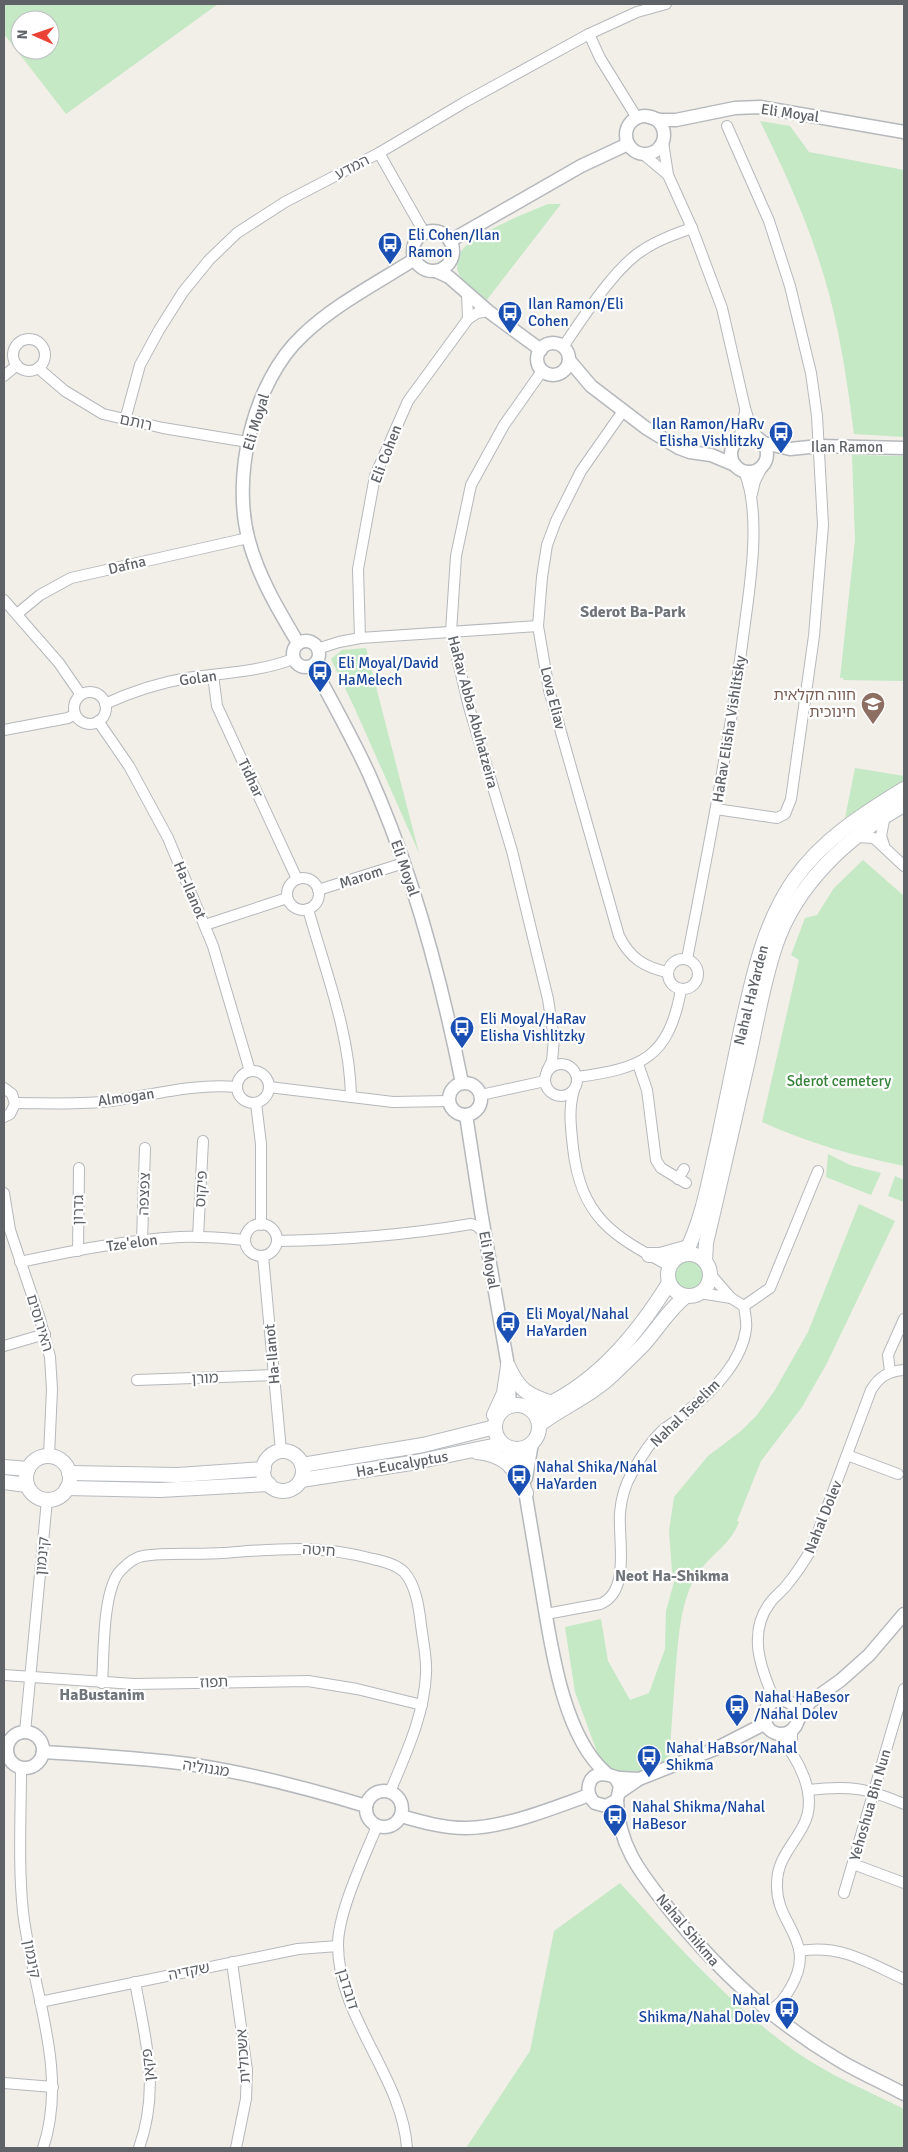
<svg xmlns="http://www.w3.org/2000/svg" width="908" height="2152" font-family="Signika,'Noto Sans Hebrew',sans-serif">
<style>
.green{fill:#c5e8c5;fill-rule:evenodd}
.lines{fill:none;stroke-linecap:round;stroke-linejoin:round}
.minor-casing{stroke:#b5b8bc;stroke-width:12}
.tertiary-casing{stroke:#b5b8bc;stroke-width:15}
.secondary-casing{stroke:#b6babf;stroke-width:16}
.minor{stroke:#fff;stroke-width:10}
.tertiary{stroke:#fff;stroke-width:12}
.secondary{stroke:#fff;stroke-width:14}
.labels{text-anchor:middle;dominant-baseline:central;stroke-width:4.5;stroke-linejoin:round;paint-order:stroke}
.street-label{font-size:15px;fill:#5f6368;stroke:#fff}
.transit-label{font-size:15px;fill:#164399;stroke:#fff;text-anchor:start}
.education-label{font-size:15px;fill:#785e54;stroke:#fff;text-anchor:end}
.park-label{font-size:15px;fill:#348238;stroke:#fff}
.neighbourhood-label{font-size:16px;font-weight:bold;fill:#70757a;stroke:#fff}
</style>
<rect width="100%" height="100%" fill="#f1efe8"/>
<g class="green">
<path d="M4,4H218L66,114L4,34ZM20,20H50V50H20Z"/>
<path d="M760,121L790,126L809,152L904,170V437L854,434C847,380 839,324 823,273C807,220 784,170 760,121Z"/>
<path d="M548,204H561L486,301C476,294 464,286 459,274C455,267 458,255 463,249C476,233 528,212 548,204Z"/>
<polygon points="852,455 904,456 904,681 843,680 844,678 840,678 855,540"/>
<polygon points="366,648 419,853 355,709 331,659 342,650"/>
<polygon points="855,768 904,776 904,781 845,818"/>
<path d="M863,860L904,896V1166C855,1156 808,1143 762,1122L799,960L791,955L805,918L817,915L834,888Z"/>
<polygon points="828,1154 850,1165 881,1173 871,1195 826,1177"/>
<polygon points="895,1176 904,1180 904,1202 888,1196"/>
<path d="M859,1204L895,1221L827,1363L802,1407L761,1461L737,1521L739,1522C730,1547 703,1559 692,1583C679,1612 678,1645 675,1677C673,1705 671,1734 669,1762L643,1771L619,1772L610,1770L600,1760L575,1692L565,1627L601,1619L608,1661L630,1700L649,1693L665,1649L666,1611L676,1575L672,1572L669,1531L674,1497L708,1456L741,1431L757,1415L775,1390L808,1332Z"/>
<circle cx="690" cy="1273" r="16"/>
<path d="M620,1883C675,1943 729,2004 796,2052C829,2075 868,2091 904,2109V2148H466L530,2051L554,1931Z"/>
</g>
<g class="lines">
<defs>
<g id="minor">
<polyline points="589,34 600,58 637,118"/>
<polyline points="663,142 668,175 692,228 722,308 745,408 751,428 759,439"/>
<polyline points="379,153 425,234"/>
<polyline points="643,154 668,175"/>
<polyline points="467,293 468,319"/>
<circle cx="29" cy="355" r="16"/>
<path d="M563,347C582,319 615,267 643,250C658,240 675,234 692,228"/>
<polyline points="38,368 65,391 103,414 163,428 248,442"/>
<polyline points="542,371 504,425 471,485 456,556 451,632 469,707 512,851 548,999 554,1039 552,1061 547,1071"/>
<polyline points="4,376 17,365"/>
<path d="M623,411L581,471L556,521L547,545L542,577L538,626L549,690L619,936C630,958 644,967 667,972"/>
<polyline points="125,420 140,365 159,330 183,292 209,260 237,233 285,202 379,153 465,102 589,34 637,12 666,4"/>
<polyline points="739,439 745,412"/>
<polyline points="752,494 755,481 763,465"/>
<polyline points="4,600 59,663 81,695"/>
<polyline points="17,614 40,595 71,578 248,538"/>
<polyline points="360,638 358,569 375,476 408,401 468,319 477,313 488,311"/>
<polyline points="317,649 339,642 360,638 538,626"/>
<polyline points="213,675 217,706 297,879"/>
<circle cx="90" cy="708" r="16"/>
<path d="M105,704C131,692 158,683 187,678C223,673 259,672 293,659"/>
<polyline points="98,721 129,766 168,838 213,946 250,1071"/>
<polyline points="4,730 68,718 75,714"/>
<polyline points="716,809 777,818 785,814 791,799 814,636 823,525 817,416 811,373 790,286 769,221 727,126"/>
<polyline points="856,837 874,838 904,866"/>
<polyline points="884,845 881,836 885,815"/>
<circle cx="303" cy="894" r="16"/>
<polyline points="318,890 404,863"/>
<path d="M308,909C325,970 350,1033 351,1097"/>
<polyline points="205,925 287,898"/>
<circle cx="683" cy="974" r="15"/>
<path d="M687,959C708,850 730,740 744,630C750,585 762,514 744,471"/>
<circle cx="561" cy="1080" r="16"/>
<polyline points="638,1064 647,1090 656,1160 661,1168 686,1183"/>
<circle cx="253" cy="1087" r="16"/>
<path d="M577,1077C642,1068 668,1059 681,990"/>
<polyline points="269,1087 393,1102 449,1101"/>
<polyline points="4,1088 12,1094 15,1104 10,1114 4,1117"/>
<path d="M574,1090C568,1110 571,1128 573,1148C581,1217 612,1236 670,1266"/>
<polyline points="481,1095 545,1081"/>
<path d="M15,1103C47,1103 79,1105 111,1101C153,1095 194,1083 237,1087"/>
<polyline points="256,1103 261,1144 261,1225"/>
<polyline points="678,1179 684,1169"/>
<polyline points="4,1193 10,1230 40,1319 50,1357 52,1389 49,1456"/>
<circle cx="261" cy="1240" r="16"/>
<polyline points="198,1237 203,1141"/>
<polyline points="142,1241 145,1148"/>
<path d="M277,1241C342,1240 406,1235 471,1224L477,1226L484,1233"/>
<polyline points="78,1251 79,1168"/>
<polyline points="263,1256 281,1451"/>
<path d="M20,1262C72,1251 126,1240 180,1237C201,1236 224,1238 245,1240"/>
<polyline points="700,1293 731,1298"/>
<polyline points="744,1306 770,1288 818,1171"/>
<polyline points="4,1346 45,1334"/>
<polyline points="890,1372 888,1355 904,1319"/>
<polyline points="137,1380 274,1375"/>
<polyline points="847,1455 898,1474"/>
<path d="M546,1614L600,1604C631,1592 618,1540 620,1513C621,1500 625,1485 632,1473C640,1458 650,1442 663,1430C672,1423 682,1417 690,1409C714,1390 742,1361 746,1329C747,1322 745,1314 744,1306L731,1298L711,1275"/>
<polyline points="4,1675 134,1684 308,1681 357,1689 422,1705"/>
<path d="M102,1683C104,1656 102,1589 121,1570C127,1564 135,1557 143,1556C166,1552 198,1555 223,1553C278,1549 318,1544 373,1559C383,1561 396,1564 404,1572C416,1585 419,1608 421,1625C423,1641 427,1658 426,1674C424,1716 406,1753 390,1792"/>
<path d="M775,1701C761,1670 747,1633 770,1603C774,1597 781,1592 786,1586C796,1574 804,1562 812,1548L871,1390C879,1377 888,1371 904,1370"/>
<polyline points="25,1732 47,1500"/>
<polyline points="792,1751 792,1729"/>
<path d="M21,1767C21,1815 18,1864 23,1912C32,1989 69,2071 43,2148"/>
<path d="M808,1790C850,1785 866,1788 904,1804"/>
<path d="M377,1826C364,1858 338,1912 338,1945C338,2018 402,2076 407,2148"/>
<polyline points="853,1864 904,1883"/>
<polyline points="844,1893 904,1689"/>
<path d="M800,1951C841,1944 869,1963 904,1979"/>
<polyline points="232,1962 247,2070 246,2099 236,2148"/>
<path d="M135,1982C146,2042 160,2088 139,2148"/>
<polyline points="40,2002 298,1949 338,1946"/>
<path d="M768,2011C780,2006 785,1997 791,1987C818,1940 775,1925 777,1884C777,1859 792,1847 803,1826C820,1795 797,1757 777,1733"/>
<polyline points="4,2083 53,2087"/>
</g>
<g id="tertiary">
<circle cx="645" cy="135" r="19"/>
<polyline points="649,117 660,120 676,120 735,108 760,107 904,132"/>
<circle cx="433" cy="251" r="20"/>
<polyline points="450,241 581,166 628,144"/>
<polyline points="436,271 449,277 488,311 541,350"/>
<circle cx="553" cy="359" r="16"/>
<polyline points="569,360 591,386 646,428 679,448 690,452 711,455 735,465"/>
<circle cx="749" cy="454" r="18"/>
<polyline points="764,443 790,449 819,446 904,448"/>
<circle cx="306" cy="654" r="13"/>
<path d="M298,643C279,611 259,578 249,541C231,477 253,382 302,336C334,305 377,283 415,259"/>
<path d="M313,666C332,702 352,737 369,774C413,872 441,978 462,1083"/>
<circle cx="465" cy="1099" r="16"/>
<polyline points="466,1115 481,1212 508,1366 510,1406"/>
<path d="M508,1448L518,1457L521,1467C528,1509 535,1550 542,1592C551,1646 563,1736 606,1773"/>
<polyline points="526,1478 532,1443"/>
<circle cx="781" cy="1717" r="17"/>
<polyline points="798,1720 810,1702 841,1680 869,1655 904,1614"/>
<circle cx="25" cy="1750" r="18"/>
<path d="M43,1752C94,1755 145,1758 195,1765C253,1774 310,1789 366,1806"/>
<path d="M615,1777L620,1786L617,1800L606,1806L595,1803C590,1798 587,1793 589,1785C592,1772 604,1773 615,1777C622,1779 631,1778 639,1779"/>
<circle cx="384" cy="1809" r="18"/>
<polyline points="620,1792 639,1779 715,1749 766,1723"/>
<path d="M617,1800C618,1844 639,1871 665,1904C713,1966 770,2019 837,2059C858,2072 882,2082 904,2094"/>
<path d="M401,1816C422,1822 443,1828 466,1828C504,1828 553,1808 589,1795"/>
</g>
<g id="secondary">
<circle cx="689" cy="1275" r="21"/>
<path d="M685,1254C703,1219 709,1180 718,1141C726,1104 733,1067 741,1030C753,977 763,925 794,880C822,840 863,814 904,789"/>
<polyline points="649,1255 660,1255 685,1248"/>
<path d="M705,1261L706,1243C720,1184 733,1125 747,1065C756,1026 762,986 775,947C795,885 848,836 904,805"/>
<path d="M508,1366C519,1390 527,1395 552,1403"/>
<circle cx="517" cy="1427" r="22"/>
<path d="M533,1411C593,1388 636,1336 669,1283"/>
<polyline points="494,1415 504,1393 508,1366"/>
<path d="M539,1425C562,1407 587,1398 609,1378C621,1367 632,1356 643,1345C658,1329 668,1310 686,1296"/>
<circle cx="283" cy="1471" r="20"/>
<path d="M477,1452C506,1455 514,1467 526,1493"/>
<circle cx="48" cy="1478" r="22"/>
<polyline points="302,1465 423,1445 495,1427"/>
<polyline points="4,1467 28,1469"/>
<polyline points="69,1473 178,1475 264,1469"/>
<polyline points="301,1480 411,1463 502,1444"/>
<polyline points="4,1482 27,1485"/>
<polyline points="67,1488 160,1490 269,1484"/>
</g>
</defs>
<use href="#minor" class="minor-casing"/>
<use href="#tertiary" class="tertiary-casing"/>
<use href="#secondary" class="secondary-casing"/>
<use href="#minor" class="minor"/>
<use href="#tertiary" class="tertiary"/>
<use href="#secondary" class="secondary"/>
</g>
<defs>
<symbol id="bus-pin" viewBox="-11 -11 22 30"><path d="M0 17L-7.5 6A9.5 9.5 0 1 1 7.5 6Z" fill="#1a4fb4" stroke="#fff"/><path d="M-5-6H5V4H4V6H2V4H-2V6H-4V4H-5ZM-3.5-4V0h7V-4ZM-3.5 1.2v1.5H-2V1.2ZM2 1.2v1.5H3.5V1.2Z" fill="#fff"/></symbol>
<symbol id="school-pin" viewBox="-11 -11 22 30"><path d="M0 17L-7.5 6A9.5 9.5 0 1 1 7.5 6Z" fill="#8d6e63" stroke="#fff"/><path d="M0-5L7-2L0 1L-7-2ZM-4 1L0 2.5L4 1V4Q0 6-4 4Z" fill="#fff"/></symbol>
</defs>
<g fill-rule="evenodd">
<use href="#bus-pin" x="376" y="230" width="28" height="38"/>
<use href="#bus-pin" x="496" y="299" width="28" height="38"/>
<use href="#bus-pin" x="767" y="419" width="28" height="38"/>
<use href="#bus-pin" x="306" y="658" width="28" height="38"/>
<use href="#school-pin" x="859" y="690" width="28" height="38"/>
<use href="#bus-pin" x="448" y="1014" width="28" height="38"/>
<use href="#bus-pin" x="494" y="1309" width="28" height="38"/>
<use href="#bus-pin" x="505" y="1462" width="28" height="38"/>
<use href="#bus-pin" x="723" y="1692" width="28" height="38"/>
<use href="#bus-pin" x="635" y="1743" width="28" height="38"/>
<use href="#bus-pin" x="601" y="1802" width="28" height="38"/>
<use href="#bus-pin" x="773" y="1995" width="28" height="38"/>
</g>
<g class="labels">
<g class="street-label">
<text transform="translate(790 113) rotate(8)">Eli Moyal</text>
<text transform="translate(352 167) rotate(-27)">המדע</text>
<text transform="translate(136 422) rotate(12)">רותם</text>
<text transform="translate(256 422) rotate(-73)">Eli Moyal</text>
<text x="847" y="447">Ilan Ramon</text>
<text transform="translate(386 454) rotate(-69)">Eli Cohen</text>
<text transform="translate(127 565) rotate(-13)">Dafna</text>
<text transform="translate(198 678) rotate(-8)">Golan</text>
<text transform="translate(553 698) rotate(76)">Lova Eliav</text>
<text transform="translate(473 712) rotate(75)">HaRav Abba Abuhatzeira</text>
<text transform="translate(729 729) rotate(-81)">HaRav Elisha Vishlitsky</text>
<text transform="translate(251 778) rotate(65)">Tidhar</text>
<text transform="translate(405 868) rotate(71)">Eli Moyal</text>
<text transform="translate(361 877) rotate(-18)">Marom</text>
<text transform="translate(190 890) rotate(67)">Ha-Ilanot</text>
<text transform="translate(751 995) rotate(-76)">Nahal HaYarden</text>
<text transform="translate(126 1097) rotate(-8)">Almogan</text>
<text transform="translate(201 1189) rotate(-87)">פיקוס</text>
<text transform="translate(144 1194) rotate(-88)">צפצפה</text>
<text transform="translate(78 1210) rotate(-89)">גדרון</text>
<text transform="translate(132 1243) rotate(-8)">Tze'elon</text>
<text transform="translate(489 1260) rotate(80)">Eli Moyal</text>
<text transform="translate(40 1323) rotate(73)">האירוסים</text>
<text transform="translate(272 1354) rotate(-95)">Ha-Ilanot</text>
<text transform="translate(205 1378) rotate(-2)">מורן</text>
<text transform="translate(685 1413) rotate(-44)">Nahal Tseelim</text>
<text transform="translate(402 1464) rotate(-10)">Ha-Eucalyptus</text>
<text transform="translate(823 1517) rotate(-68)">Nahal Dolev</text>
<text transform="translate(319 1550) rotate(4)">חיטה</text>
<text transform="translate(42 1556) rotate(-85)">קינמון</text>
<text transform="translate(214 1682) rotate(-2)">תפוז</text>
<text transform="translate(206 1768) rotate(9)">מגנוליה</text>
<text transform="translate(870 1805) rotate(-74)">Yehoshua Bin Nun</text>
<text transform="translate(688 1930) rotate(50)">Nahal Shikma</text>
<text transform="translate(32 1959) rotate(79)">קינמון</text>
<text transform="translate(189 1971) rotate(-11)">שקדיה</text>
<text transform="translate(348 1989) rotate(73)">דובדבן</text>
<text transform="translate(243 2056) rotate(-94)">אשכולית</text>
<text transform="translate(148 2065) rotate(-96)">פקאן</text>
</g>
<g class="transit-label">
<text x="408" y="235">Eli Cohen/Ilan<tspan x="408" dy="17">Ramon</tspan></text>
<text x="528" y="304">Ilan Ramon/Eli<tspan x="528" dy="17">Cohen</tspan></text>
<text x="764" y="424" text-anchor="end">Ilan Ramon/HaRv<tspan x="764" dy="17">Elisha Vishlitzky</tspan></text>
<text x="338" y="663">Eli Moyal/David<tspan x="338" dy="17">HaMelech</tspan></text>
<text x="480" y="1019">Eli Moyal/HaRav<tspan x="480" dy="17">Elisha Vishlitzky</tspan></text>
<text x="526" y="1314">Eli Moyal/Nahal<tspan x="526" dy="17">HaYarden</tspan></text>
<text x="536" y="1467">Nahal Shika/Nahal<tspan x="536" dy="17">HaYarden</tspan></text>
<text x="754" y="1697">Nahal HaBesor<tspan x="754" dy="17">/Nahal Dolev</tspan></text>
<text x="666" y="1748">Nahal HaBsor/Nahal<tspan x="666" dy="17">Shikma</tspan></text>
<text x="632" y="1807">Nahal Shikma/Nahal<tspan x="632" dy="17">HaBesor</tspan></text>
<text x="770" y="2000" text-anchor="end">Nahal<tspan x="770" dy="17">Shikma/Nahal Dolev</tspan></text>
</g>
<g class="education-label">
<text x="856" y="695">חווה חקלאית<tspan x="856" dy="17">חינוכית</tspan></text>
</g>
<g class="park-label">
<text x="839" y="1081">Sderot cemetery</text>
</g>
<g class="neighbourhood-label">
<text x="633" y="612">Sderot Ba-Park</text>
<text x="672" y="1576">Neot Ha-Shikma</text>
<text x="102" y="1695">HaBustanim</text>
</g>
</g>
<rect width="908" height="2152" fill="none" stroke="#5f6368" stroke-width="10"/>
<g transform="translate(35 35) rotate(272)"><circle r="24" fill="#ffffff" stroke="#bfc1c3"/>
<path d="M0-4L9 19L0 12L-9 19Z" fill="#ea4335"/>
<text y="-8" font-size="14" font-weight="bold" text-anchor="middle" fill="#5f6368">N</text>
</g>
</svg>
